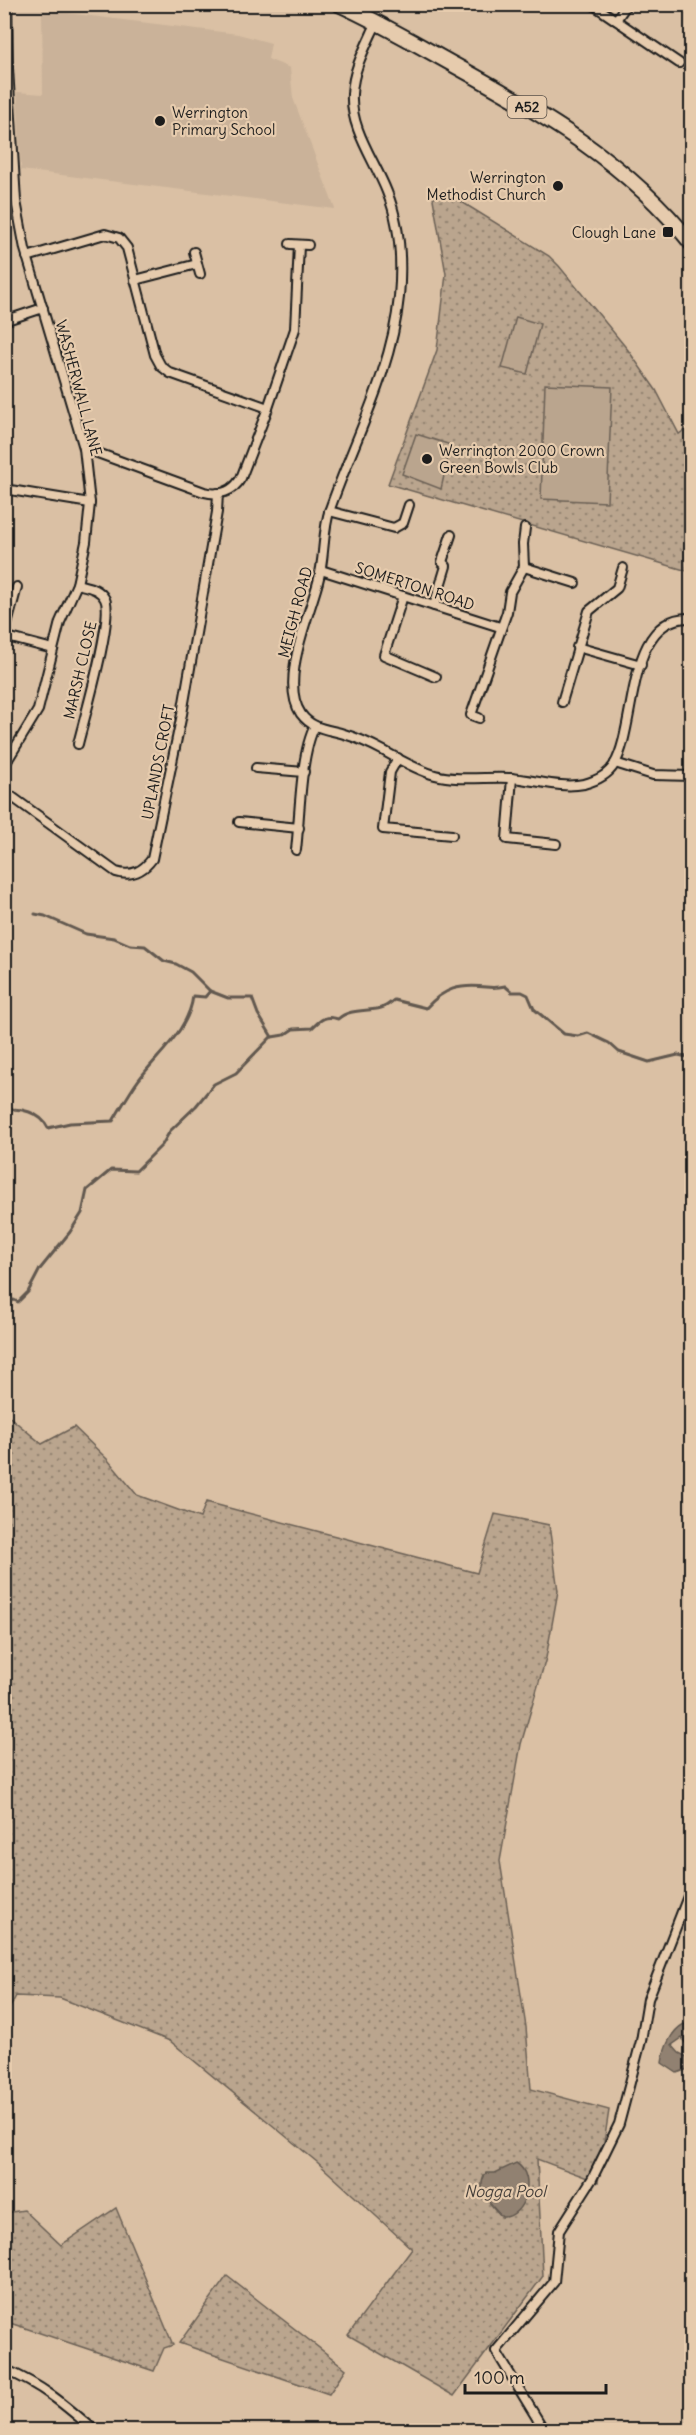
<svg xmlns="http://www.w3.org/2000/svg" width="696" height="2435" font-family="Delius,sans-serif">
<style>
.built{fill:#cab299}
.green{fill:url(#green-dots);stroke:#6b6055;stroke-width:1.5}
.pitch{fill:#baa58e;stroke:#6b6055;stroke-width:1.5}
.water{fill:#918171;stroke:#62594f;stroke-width:1.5}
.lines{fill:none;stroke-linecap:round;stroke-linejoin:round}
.stream{stroke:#62594f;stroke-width:3}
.street-casing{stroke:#1c1c1c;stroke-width:12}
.highway-casing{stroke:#1c1c1c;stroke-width:18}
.street{stroke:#e6cbad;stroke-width:8}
.highway{stroke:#e6cbad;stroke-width:14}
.poi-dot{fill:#1c1c1c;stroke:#e6cbad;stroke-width:2}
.labels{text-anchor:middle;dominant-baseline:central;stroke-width:4.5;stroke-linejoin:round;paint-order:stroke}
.shield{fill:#e6cbad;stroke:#595048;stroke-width:1.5}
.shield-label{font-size:14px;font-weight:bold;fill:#1c1c1c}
.poi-label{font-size:15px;fill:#1c1c1c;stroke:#e6cbad;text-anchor:start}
.street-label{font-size:15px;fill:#1c1c1c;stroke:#e6cbad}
.water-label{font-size:16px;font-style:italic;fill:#453f3a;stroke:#e6cbad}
</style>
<defs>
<pattern id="green-dots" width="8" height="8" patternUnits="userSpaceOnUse" patternTransform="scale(1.5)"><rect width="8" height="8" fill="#baa58e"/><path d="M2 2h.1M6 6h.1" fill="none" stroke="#968673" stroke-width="1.8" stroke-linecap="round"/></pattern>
</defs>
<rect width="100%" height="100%" fill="#dac0a4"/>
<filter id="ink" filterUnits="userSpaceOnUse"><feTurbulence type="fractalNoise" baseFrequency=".0167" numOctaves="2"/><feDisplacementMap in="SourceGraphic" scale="12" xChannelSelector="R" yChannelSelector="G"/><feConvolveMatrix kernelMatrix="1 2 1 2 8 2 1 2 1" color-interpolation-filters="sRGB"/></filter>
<g filter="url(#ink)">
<polygon class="built" points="42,10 238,34 271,43 268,59 290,68 293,98 335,209 21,170 17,92 43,94"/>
<g class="green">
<polygon points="444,191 549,256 559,266 628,350 656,390 679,434 691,425 691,572 388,484 437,350 446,274 433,199"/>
<polygon points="5,1413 42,1444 74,1427 108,1460 137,1495 200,1518 206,1502 477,1573 495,1514 549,1525 558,1591 546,1658 521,1744 500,1861 526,2027 531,2089 609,2110 598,2182 537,2159 543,2276 454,2396 348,2335 412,2249 317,2162 170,2041 60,1998 16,1996 5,2017"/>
<polygon points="116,2208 173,2345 164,2348 154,2371 10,2323 5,2341 5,2213 24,2210 61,2245"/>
<polygon points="227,2276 346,2369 329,2394 179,2343"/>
</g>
<g class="pitch">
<polygon points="516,317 540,324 527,374 502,368"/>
<polygon points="545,384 612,387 607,502 541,499"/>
<polygon points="416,434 451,445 441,489 402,474"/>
</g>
<g class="water">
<path d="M684,2024L691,2028V2052L682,2038L672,2045L679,2053L691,2059V2068L677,2073L662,2063C664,2048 671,2031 684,2024Z"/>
<path d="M516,2163C538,2176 524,2219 502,2217C491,2205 474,2190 486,2173H495Z"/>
</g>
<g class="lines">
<g class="stream">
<polyline points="35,914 45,916 86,934 114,938 130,945 145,946 164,961 176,964 191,972 210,991 228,998 252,998 258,1014 272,1037"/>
<path d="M272,1037L284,1035L293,1029L312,1028C321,1019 326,1015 338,1019C350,1008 367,1012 381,1008C386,1007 390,1003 394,1000L426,1008C444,988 460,984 486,987C494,988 497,988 505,986L512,992H522L528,995L534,1009L564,1034L578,1036L588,1033L609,1043L619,1052L649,1062L678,1055L692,1058"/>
<path d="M4,1111C20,1106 41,1113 48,1128L70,1123L113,1121C120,1109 127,1097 135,1085C154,1057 189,1032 193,996L205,997L210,991"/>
<polyline points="4,1303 14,1300 18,1302 28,1292 40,1269 70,1232 82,1213 87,1190 111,1170 136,1171 162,1145 170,1131 196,1106 214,1084 236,1073 271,1037"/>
</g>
<defs>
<g id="street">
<polyline points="592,4 679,63"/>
<polyline points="616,20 627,4"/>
<path d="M376,24C366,46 353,69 352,94C350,129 375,161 387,192C400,224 402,263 399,297C392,371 354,440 330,509C322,532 325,558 318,582C309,617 279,682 301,714C312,729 327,729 344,734C358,738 371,744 384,751C400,760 417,770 435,775C458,781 485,777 509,778C534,779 559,789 584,784C595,781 608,775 614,765C638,725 625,614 692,618"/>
<polyline points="290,244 308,245"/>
<polyline points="194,252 200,274"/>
<path d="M27,257L105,234L119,238L127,248L155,355L161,366L170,373L268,408L241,478C233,492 219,496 204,492L84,448"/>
<polyline points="135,280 197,264"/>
<polyline points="4,321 43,308"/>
<polyline points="268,408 295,329 299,245"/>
<polyline points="4,489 90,503"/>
<polyline points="329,511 394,528 403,523 409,505"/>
<polyline points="524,567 575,583"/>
<polyline points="321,570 500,627"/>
<path d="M77,584C88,587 99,588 105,599C114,618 84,719 78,744"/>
<polyline points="403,596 384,655 436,677"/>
<polyline points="434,606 446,566 442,562 451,535"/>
<polyline points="6,639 5,632 17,587"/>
<polyline points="4,640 11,638 53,649"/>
<polyline points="577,647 641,665"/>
<polyline points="562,702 589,611 617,588 623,568"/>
<polyline points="479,718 471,715 507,612 510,592 524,567 523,544 525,528"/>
<polyline points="398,758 390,772 383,829 452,835"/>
<polyline points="615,763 653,775 692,776"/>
<polyline points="4,766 38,710 60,622 77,584 86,542 90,503 84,448 25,249 16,201 8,68 7,4"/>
<polyline points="256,768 304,772"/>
<polyline points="512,778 507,839 556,844"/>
<polyline points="690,784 692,781"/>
<path d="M4,791L116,872C132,877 143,871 152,859L182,714L217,512L218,493"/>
<polyline points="239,822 299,828"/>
<path d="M296,850C300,817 300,754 315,726"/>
<path d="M4,2369C42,2385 64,2404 94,2430"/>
<polyline points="544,2430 496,2351 554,2282 559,2231 592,2179 619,2124 641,2041 648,1999 692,1886"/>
</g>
<path id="highway" d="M339,4C379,22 418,45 456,66C545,115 628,163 692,244"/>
</defs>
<use href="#street" class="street-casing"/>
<use href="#highway" class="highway-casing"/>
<use href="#street" class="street"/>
<use href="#highway" class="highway"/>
</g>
</g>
<g class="poi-dot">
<circle cx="160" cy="121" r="6"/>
<circle cx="558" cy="186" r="6"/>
<rect x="662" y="226" width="12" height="12" rx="3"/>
<circle cx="427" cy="459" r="6"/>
</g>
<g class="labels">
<rect class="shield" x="507.5" y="96" width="39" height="22" rx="4.5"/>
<g class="shield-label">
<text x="527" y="107">A52</text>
</g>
<g class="poi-label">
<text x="172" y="112">Werrington<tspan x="172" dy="17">Primary School</tspan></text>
<text x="546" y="177" text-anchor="end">Werrington<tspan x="546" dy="17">Methodist Church</tspan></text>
<text x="656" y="232" text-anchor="end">Clough Lane</text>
<text x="439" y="450">Werrington 2000 Crown<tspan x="439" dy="17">Green Bowls Club</tspan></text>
</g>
<g class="street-label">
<text transform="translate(79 388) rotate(75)">WASHERWALL LANE</text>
<text transform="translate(415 586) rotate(18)">SOMERTON ROAD</text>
<text transform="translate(295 612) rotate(-75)">MEIGH ROAD</text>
<text transform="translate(80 670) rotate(-77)">MARSH CLOSE</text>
<text transform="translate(158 762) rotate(-79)">UPLANDS CROFT</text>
</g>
<g class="water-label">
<text x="505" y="2191">Nogga Pool</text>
</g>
</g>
<rect width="696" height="2435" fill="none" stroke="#e6cbad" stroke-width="24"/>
<rect x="12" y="12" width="672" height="2411" fill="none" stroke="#1c1c1c" stroke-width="2" filter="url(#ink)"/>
<path d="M465 2384v9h141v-9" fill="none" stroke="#1c1c1c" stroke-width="3"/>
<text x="474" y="2384" font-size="18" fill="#1c1c1c" stroke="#e6cbad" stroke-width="4.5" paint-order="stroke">100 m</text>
</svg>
